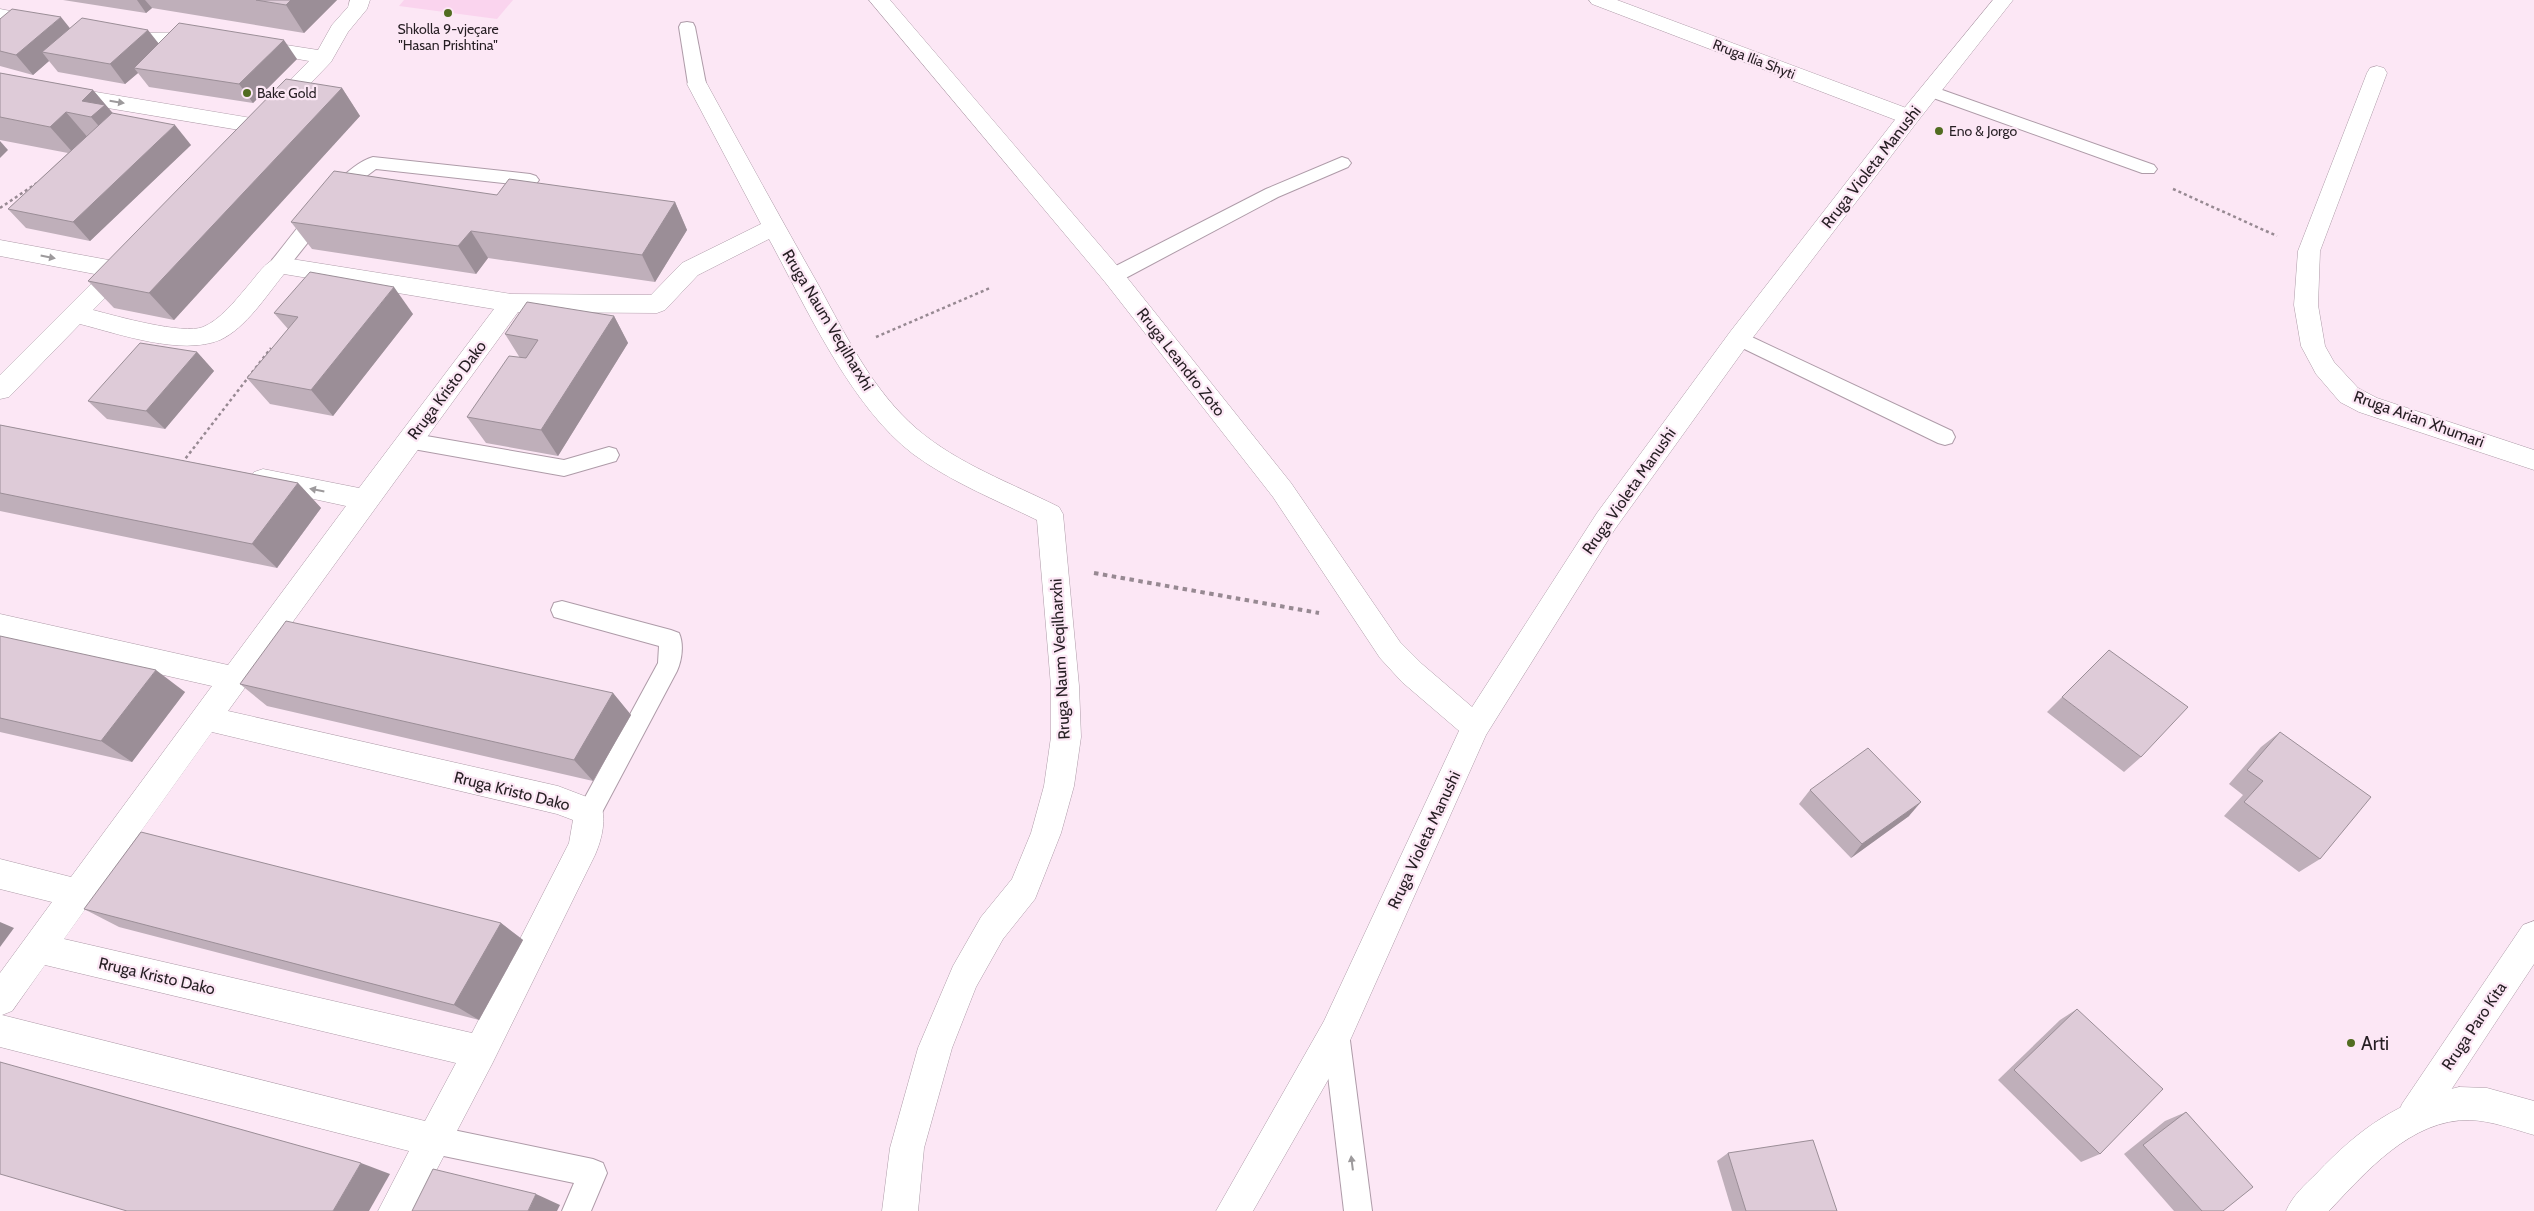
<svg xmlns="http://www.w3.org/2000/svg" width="2534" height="1211" font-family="Cabin,sans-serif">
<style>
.green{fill:#fad4ee}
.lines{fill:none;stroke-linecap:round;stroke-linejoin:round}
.service-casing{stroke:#ae9ba8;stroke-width:2}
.minor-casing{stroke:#ae9ba8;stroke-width:1}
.tertiary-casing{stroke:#ae9ba8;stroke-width:1}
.secondary-casing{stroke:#ae9ba8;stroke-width:1}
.path-far1{stroke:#978992;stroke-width:2.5;stroke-dasharray:3 3;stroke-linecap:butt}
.path{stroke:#978992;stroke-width:4;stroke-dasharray:4.5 4.5;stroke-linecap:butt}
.service{fill:#fff;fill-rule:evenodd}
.minor{fill:#fff;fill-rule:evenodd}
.tertiary{fill:#fff;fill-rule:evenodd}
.secondary{fill:#fff;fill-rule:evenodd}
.wall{fill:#bfafba}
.shaded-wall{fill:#9b8e97}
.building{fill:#decbd8;stroke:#9b8e97}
.oneway{fill:#9d9a9c}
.poi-dot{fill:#516c20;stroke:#fce7f5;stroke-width:2}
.labels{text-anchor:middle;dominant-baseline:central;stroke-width:4.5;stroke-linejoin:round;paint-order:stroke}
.far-poi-label{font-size:14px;fill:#261e23;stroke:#fce7f5;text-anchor:start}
.far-street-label{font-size:14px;fill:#261e23;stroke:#fce7f5}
.street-label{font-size:16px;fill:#261e23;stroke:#fce7f5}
.near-poi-label{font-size:19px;fill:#261e23;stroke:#fce7f5;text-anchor:start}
</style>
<rect width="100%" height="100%" fill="#fce7f5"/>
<polygon class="green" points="404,0 513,0 497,19 399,6"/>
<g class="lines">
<defs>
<g id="service">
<polygon points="687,22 693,23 695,27 706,84 703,88 691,88 688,84 679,27 681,23"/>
<polygon points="1931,86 2154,165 2157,169 2154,173 2142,173 1925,95 1922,91 1925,87"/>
<path d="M373,157L530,174L536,176L539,180L536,184L530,186L376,169L352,187L286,270L279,272L272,270L270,265L272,260C295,233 340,166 373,157Z"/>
<polygon points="1342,157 1348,159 1351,163 1348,167 1278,197 1120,281 1113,283 1106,281 1103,276 1106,271 1266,189"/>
<polygon points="1739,331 1952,431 1955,437 1952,443 1945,445 1938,443 1732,343 1729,338 1732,333"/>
<polygon points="409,433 564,460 609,447 616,449 619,455 616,461 564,476 402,447 399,441 402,435"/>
<path d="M562,601L671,630L679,633C684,644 682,660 677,671L598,820L589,823L580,820L577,812L658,663L659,646L554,617L551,610L554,603Z"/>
<polygon points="1336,1020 1346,1023 1349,1033 1372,1211 1344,1211 1323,1033 1326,1023"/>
<polygon points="434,1126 593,1159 603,1163 607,1173 591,1211 562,1211 574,1183 434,1154 424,1150 420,1140 424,1130"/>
</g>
<g id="minor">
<polygon points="350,0 370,0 367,9 348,32 331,62 282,113 275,115 268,113 264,108 268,103 309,61 247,50 244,46 247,42 254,40 318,50 332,25 348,7"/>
<polygon points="869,0 890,0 1121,270 1291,483 1400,642 1422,664 1485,718 1490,727 1485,736 1475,740 1465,736 1402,682 1380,658 1273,497 1105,282"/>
<polygon points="1589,0 1617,0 1917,112 1920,117 1917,122 1909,124 1901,122 1592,4"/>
<polygon points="0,9 47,18 50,22 47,26 40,28 0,21"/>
<polygon points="117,30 133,33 201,32 208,34 211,38 208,42 201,44 133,45 110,40 107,36 110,32"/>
<polygon points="2377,66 2384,68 2387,73 2320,251 2318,305 2325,346 2334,362 2358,388 2377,398 2534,450 2534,470 2359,412 2340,402 2316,374 2301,346 2294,305 2298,251 2367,73 2370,68"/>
<polygon points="0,76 257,119 265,121 268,126 265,131 257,133 0,90"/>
<path d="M697,77L704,79L707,84C744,152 781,219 819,286C846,336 873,391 917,429C958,464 1011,483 1059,507L1063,514L1079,686L1081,737L1074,786L1061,833L1035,899L1003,939L976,987L952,1048L924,1148L918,1211H882L890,1148L918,1048L953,966L981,917L1012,879L1031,833L1044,786L1051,737V686L1037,520C996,500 951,482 913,454C851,407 806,307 769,239L698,275L665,310L657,313L518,312L228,711L558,786L600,802C607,818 602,839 595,855L492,1064L415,1211H378L409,1151L0,1047V973L52,902L0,889V859L71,877L212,686L0,638V614L228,665L346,506L254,486L250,479L254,472L263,469L359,488L494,309L284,274C266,296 246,328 220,340C181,356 119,334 80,324L9,397L0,399V375L100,275L0,256V240L114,261L124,257L132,259L136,265L132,271L93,310C116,316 183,335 203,327C220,320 235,301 246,288C256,277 265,261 279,257L511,294L651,295L682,263L761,224L687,84L690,79ZM212,732L557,814L573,820L569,843L472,1033L64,939ZM45,965L456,1063L425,1121L2,1015L12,1011Z"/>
<polygon points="2534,921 2534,964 2426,1128 2414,1133 2402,1128 2397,1116 2402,1104 2523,925"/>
</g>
<polygon id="tertiary" points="1993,0 2013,0 1917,122 1748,344 1615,529 1486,735 1348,1045 1253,1211 1216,1211 1324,1021 1465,718 1597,513 1730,332 1901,112"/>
<path id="secondary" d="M2459,1087L2487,1088L2534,1101V1135C2513,1129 2492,1121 2470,1120C2411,1119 2366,1172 2329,1211H2286C2293,1195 2305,1185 2317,1173C2360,1128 2398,1101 2459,1087Z"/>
</defs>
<use href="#service" class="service-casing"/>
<use href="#minor" class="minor-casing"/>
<use href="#tertiary" class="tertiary-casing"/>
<use href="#secondary" class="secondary-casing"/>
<g class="path-far1">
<polyline points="2173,189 2277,236"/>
<polyline points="0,208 40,181"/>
<polyline points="876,337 990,288"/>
<polyline points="182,463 271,348"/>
</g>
<polyline class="path" points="1094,573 1319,613"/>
<use href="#service" class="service"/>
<use href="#minor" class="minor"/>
<use href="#tertiary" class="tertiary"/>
<use href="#secondary" class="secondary"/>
</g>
<g class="wall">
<polygon points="63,0 337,0 304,33 152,8 146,13"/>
<polygon points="0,19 70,28 159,43 297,59 253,103 149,87 138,73 125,84 58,72 49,61 33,75 0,66"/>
<polygon points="0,73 93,90 112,113 191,145 90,241 26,228 8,209 68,153 0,140"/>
<polygon points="342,88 360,116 174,320 114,308 88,281"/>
<polygon points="497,195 675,202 687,230 655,282 488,258 476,274 312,249 291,222"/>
<polygon points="274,313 413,314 333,416 270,404 247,378 288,329"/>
<polygon points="614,316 628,343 558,456 486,443 467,417 520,358 505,334"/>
<polygon points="197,352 214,371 165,429 107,419 88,401"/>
<polygon points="0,425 298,483 321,508 277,568 0,511"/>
<polygon points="0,636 185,692 132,762 0,732"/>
<polygon points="240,684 613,693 631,715 593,781 267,706"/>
<polygon points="2062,697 2141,757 2124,772 2047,712"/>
<polygon points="2280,732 2320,859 2299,872 2224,816 2243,795 2229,784 2261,747"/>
<polygon points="1810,790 1909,816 1851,858 1799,804"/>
<polygon points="84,909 501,923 523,940 479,1020 119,927"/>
<polygon points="2077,1009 2100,1154 2081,1162 1998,1080 2060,1020"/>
<polygon points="2186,1112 2223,1211 2174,1211 2124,1154 2165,1121"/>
<polygon points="1728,1153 1837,1211 1732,1211 1717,1161"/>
</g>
<g class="shaded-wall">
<polygon points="137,0 145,0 152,8 146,13"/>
<polygon points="291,0 337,0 304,33 286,5"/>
<polygon points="61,17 77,37 42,52 49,61 33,75 16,55"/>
<polygon points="148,30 163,49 134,68 138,73 125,84 110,64"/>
<polygon points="284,40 297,59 253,103 239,84"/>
<polygon points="342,88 360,116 174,320 149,293"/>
<polygon points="93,90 117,118 115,145 91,117 82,101"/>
<polygon points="66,112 90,140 75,155 50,127"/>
<polygon points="175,125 191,145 90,241 73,222"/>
<polygon points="0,141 8,150 0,158"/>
<polygon points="675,202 687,230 655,282 642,255"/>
<polygon points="471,231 488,258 476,274 458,246"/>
<polygon points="394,287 413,314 333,416 311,390"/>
<polygon points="614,316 628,343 558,456 541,430"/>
<polygon points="197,352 214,371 165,429 146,411"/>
<polygon points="298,483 321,508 277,568 252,544"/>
<polygon points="156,670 185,692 132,762 101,741"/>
<polygon points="613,693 631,715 593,781 574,760"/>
<polygon points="1921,802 1909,816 1851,858 1862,844"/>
<polygon points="0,922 14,928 0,947"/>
<polygon points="501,923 523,940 479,1020 454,1005"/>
<polygon points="361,1163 390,1174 369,1211 333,1211"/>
<polygon points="536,1194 560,1205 557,1211 528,1211"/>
</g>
<g class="building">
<polygon points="256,0 291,0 286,5"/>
<polygon points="12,9 61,17 16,55 0,51 0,19"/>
<polygon points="82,18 148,30 110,64 42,52"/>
<polygon points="179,23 284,40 239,84 134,68"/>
<polygon points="0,73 93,90 82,101 105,105 91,117 66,112 50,127 0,117"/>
<polygon points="286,79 342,88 149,293 88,281"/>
<polygon points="112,113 175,125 73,222 8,209"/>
<polygon points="334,171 497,195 509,179 675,202 642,255 471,231 458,246 291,222"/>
<polygon points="310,272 394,287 311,390 247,378 298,317 274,313"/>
<polygon points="527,302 614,316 541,430 467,417 509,356 526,358 538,340 505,334"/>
<polygon points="140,343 197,352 146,411 88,401"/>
<polygon points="0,425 298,483 252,544 0,493"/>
<polygon points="286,621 613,693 574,760 240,684"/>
<polygon points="0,636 156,670 101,741 0,718"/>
<polygon points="2109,650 2188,707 2141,757 2062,697"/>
<polygon points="2280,732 2371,797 2320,859 2244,802 2263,781 2247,770"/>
<polygon points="1868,748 1921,802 1862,844 1810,790"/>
<polygon points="141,832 501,923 454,1005 84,909"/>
<polygon points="2077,1009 2163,1089 2100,1154 2014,1070"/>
<polygon points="0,1062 361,1163 333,1211 127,1211 0,1174"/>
<polygon points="2186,1112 2253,1187 2223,1211 2202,1211 2143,1145"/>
<polygon points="1813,1140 1837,1211 1746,1211 1728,1153"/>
<polygon points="433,1169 536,1194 528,1211 412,1211"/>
</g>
<defs><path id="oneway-solid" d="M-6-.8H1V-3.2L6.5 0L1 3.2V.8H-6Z" transform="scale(1.25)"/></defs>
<g class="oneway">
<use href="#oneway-solid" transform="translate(117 102) rotate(9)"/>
<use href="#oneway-solid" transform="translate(48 257) rotate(11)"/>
<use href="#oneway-solid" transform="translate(317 490) rotate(-169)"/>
<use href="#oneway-solid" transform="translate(1352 1163) rotate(-97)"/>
</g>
<g class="poi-dot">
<circle cx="448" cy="13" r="5"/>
<circle cx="247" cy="93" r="5"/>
<circle cx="1939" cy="131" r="5"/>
<circle cx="2351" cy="1043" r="5"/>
</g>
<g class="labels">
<g class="far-poi-label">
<text x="448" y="29" text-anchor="middle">Shkolla 9-vjeçare<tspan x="448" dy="16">"Hasan Prishtina"</tspan></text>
<text x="257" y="93">Bake Gold</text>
<text x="1949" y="131">Eno &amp; Jorgo</text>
</g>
<g class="far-street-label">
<text transform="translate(1754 59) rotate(21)">Rruga Ilia Shyti</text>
</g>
<g class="street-label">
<text transform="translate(1871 167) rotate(-52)">Rruga Violeta Manushi</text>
<text transform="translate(828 320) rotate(59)">Rruga Naum Veqilharxhi</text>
<text transform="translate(1181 362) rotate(52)">Rruga Leandro Zoto</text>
<text transform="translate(447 390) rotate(-53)">Rruga Kristo Dako</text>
<text transform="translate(2419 419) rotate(20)">Rruga Arian Xhumari</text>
<text transform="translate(1629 491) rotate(-55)">Rruga Violeta Manushi</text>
<text transform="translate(1060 659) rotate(-93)">Rruga Naum Veqilharxhi</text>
<text transform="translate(512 791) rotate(14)">Rruga Kristo Dako</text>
<text transform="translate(1424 840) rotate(-65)">Rruga Violeta Manushi</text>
<text transform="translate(157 976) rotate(13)">Rruga Kristo Dako</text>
<text transform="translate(2474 1026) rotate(-56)">Rruga Paro Kita</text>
</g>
<g class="near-poi-label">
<text x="2361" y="1043">Arti</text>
</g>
</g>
</svg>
